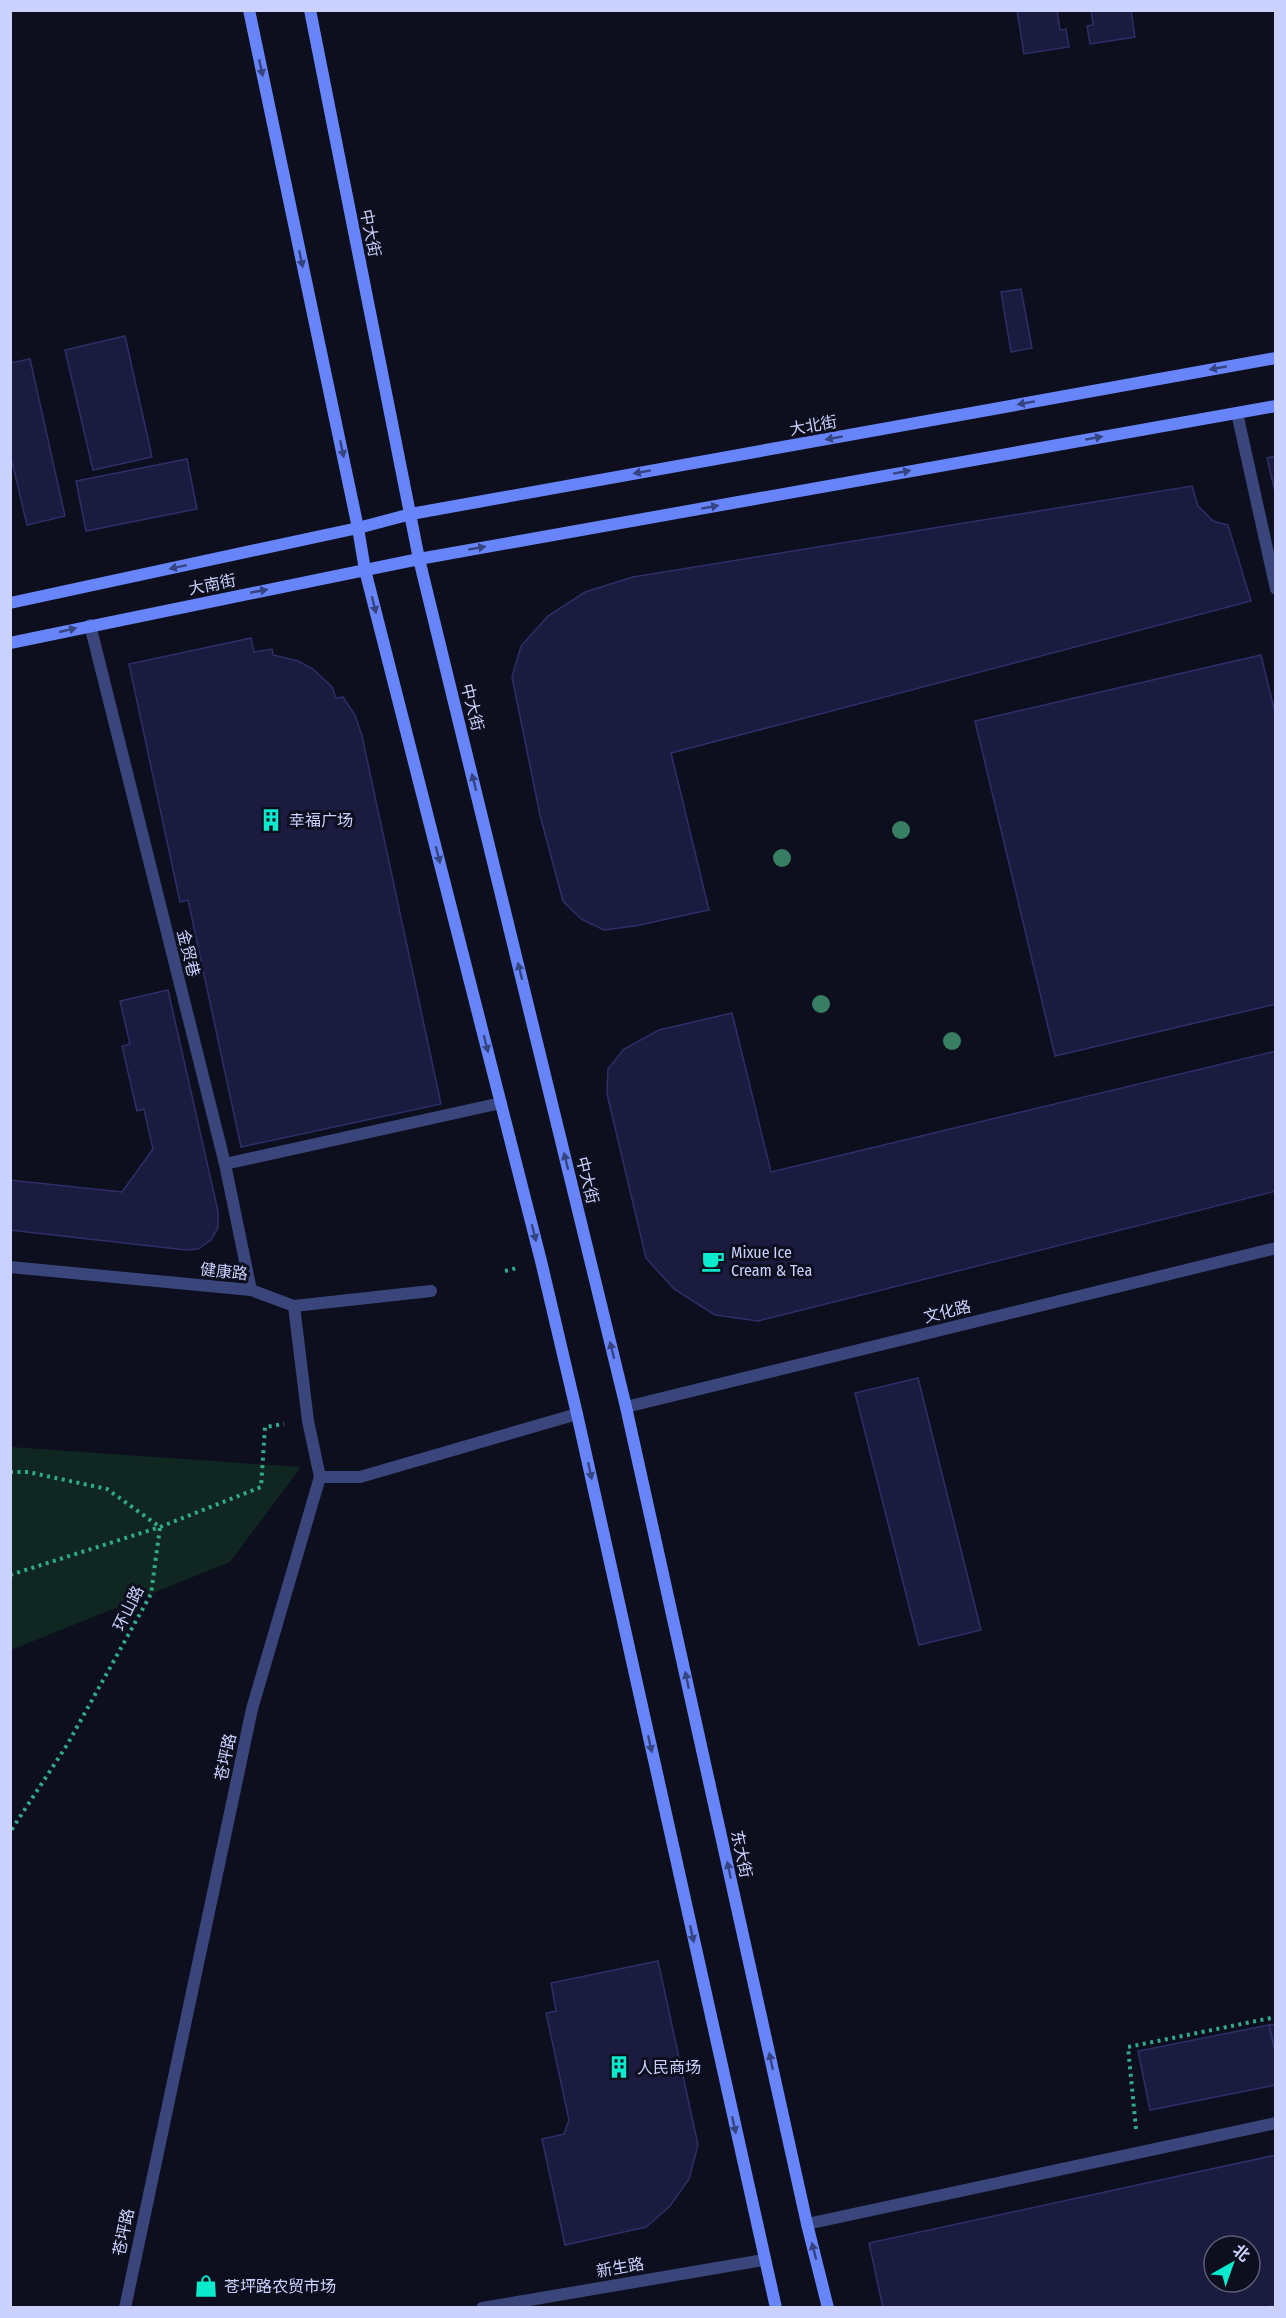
<svg xmlns="http://www.w3.org/2000/svg" width="1286" height="2318" font-family="'Fira Sans Condensed','Noto Sans SC',sans-serif">
	<style>
		.green { fill: #102721 }
		.building { fill: #1a1b3e; stroke: #2d2f69; stroke-width: 1.5; fill-rule: evenodd }
		.lines { fill: none; stroke-linecap: round; stroke-linejoin: round }
		.path { stroke: #32aa87; stroke-width: 4; stroke-dasharray: 3 4.5; stroke-linecap: butt }
		.lane { stroke: #3a467b; stroke-width: 12 }
		.street { stroke: #3a467b; stroke-width: 12 }
		.secondary { stroke: #6785f9; stroke-width: 12 }
		.tree { fill: #387e63 }
		.oneway { fill: #354481 }
		.labels { text-anchor: middle; stroke-width: 6; stroke-linejoin: round; paint-order: stroke }
		.street-label { font-size: 16px; fill: #cbd1fd; stroke: #0d0e1e }
		.poi-label { font-size: 16px; fill: #cbd1fd; stroke: #0d0e1e; text-anchor: start }
	</style>
	<rect width="100%" height="100%" fill="#0d0e1e"/>
	<path class="green" d="M11,1447L301,1467L230,1562L11,1650Z"/>
	<g class="building">
		<path d="M1017,10H1062L1057,11L1060,30L1066,29L1069,47L1024,54Z"/>
		<path d="M1091,10H1131L1135,37L1090,44L1087,26L1093,25Z"/>
		<path d="M1021,289L1032,348L1011,352L1001,292Z"/>
		<path d="M125,336L152,457L93,470L65,350Z"/>
		<path d="M30,359L65,516L27,525L10,453V363Z"/>
		<path d="M1276,456V496L1267,458Z"/>
		<path d="M187,459L197,509L86,531L76,481Z"/>
		<path d="M1192,486L1198,506L1213,521L1228,525L1251,601L671,753L709,910L635,926L604,930L581,919L563,901L540,815L512,677L521,646L548,616L585,592L633,577Z"/>
		<path d="M251,638L254,652L272,649L273,655L298,661L313,669L332,687L336,698L343,697L355,715L362,736L441,1104L241,1147L188,900L180,902L129,664Z"/>
		<path d="M1261,655L1276,717V1004L1055,1056L975,721Z"/>
		<path d="M168,990L218,1211V1228L211,1240L198,1249L186,1250L10,1230V1180L122,1192L153,1149L144,1109L137,1111L122,1046L130,1044L120,1001Z"/>
		<path d="M732,1013L771,1172L1276,1051V1191L758,1321L715,1315L674,1289L646,1258L607,1094L608,1069L624,1049L659,1030Z"/>
		<path d="M918,1378L981,1630L919,1645L855,1393Z"/>
		<path d="M658,1961L698,2145L689,2179L670,2206L646,2227L565,2245L542,2139L564,2134L569,2120L546,2013L556,2011L551,1983Z"/>
		<path d="M1276,2024V2057L1269,2025Z"/>
		<path d="M1269,2025L1276,2057V2085L1150,2110L1138,2051Z"/>
		<path d="M1276,2155V2305L1262,2308H883L869,2243ZM1214,2246H1250V2282H1214Z"/>
	</g>
	<g class="lines">
		<g class="path">
			<path d="M505,1271L517,1268"/>
			<path d="M10,1472H28L107,1489L160,1527L151,1594L67,1745L10,1832"/>
			<path d="M10,1575L160,1527L261,1487L265,1427L284,1424"/>
			<path d="M1136,2129L1128,2047L1276,2017"/>
		</g>
		<g class="lane">
			<path d="M1237,413L1276,589"/>
			<path d="M294,1306L431,1291"/>
		</g>
		<g class="street">
			<path d="M90,625L225,1164L251,1290"/>
			<path d="M225,1164L501,1103"/>
			<path d="M10,1267L251,1290L294,1306L308,1421L320,1477L252,1709L125,2308"/>
			<path d="M626,1407L1276,1248"/>
			<path d="M320,1477H360L577,1414"/>
			<path d="M807,2224L1276,2123"/>
			<path d="M482,2308L764,2260"/>
		</g>
		<g class="secondary">
			<path d="M249,10L358,528L365,570L541,1261L577,1414L776,2308"/>
			<path d="M310,10L419,559L626,1407L807,2224L828,2308"/>
			<path d="M10,603L358,528L411,514L1276,358"/>
			<path d="M10,643L419,559L1276,406"/>
		</g>
	</g>
	<g class="tree">
		<circle cx="901" cy="830" r="9"/>
		<circle cx="782" cy="858" r="9"/>
		<circle cx="821" cy="1004" r="9"/>
		<circle cx="952" cy="1041" r="9"/>
	</g>
	<defs><path id="oneway-solid" d="M-6-.8H1V-3.2L6.5 0L1 3.2V.8H-6Z" transform="scale(1.5)"/></defs>
	<g class="oneway">
		<use href="#oneway-solid" transform="translate(261 68) rotate(78)"/>
		<use href="#oneway-solid" transform="translate(301 259) rotate(78)"/>
		<use href="#oneway-solid" transform="translate(1218 368) rotate(170)"/>
		<use href="#oneway-solid" transform="translate(1026 403) rotate(170)"/>
		<use href="#oneway-solid" transform="translate(834 438) rotate(170)"/>
		<use href="#oneway-solid" transform="translate(1094 438) rotate(-10)"/>
		<use href="#oneway-solid" transform="translate(342 449) rotate(78)"/>
		<use href="#oneway-solid" transform="translate(642 472) rotate(170)"/>
		<use href="#oneway-solid" transform="translate(902 472) rotate(-10)"/>
		<use href="#oneway-solid" transform="translate(710 507) rotate(-10)"/>
		<use href="#oneway-solid" transform="translate(477 548) rotate(-10)"/>
		<use href="#oneway-solid" transform="translate(178 567) rotate(168)"/>
		<use href="#oneway-solid" transform="translate(259 591) rotate(-11)"/>
		<use href="#oneway-solid" transform="translate(374 605) rotate(76)"/>
		<use href="#oneway-solid" transform="translate(68 630) rotate(-13)"/>
		<use href="#oneway-solid" transform="translate(474 782) rotate(-104)"/>
		<use href="#oneway-solid" transform="translate(438 855) rotate(76)"/>
		<use href="#oneway-solid" transform="translate(520 971) rotate(-104)"/>
		<use href="#oneway-solid" transform="translate(486 1044) rotate(76)"/>
		<use href="#oneway-solid" transform="translate(566 1161) rotate(-104)"/>
		<use href="#oneway-solid" transform="translate(534 1233) rotate(76)"/>
		<use href="#oneway-solid" transform="translate(612 1350) rotate(-104)"/>
		<use href="#oneway-solid" transform="translate(590 1471) rotate(78)"/>
		<use href="#oneway-solid" transform="translate(687 1680) rotate(-102)"/>
		<use href="#oneway-solid" transform="translate(650 1744) rotate(78)"/>
		<use href="#oneway-solid" transform="translate(729 1870) rotate(-102)"/>
		<use href="#oneway-solid" transform="translate(692 1934) rotate(78)"/>
		<use href="#oneway-solid" transform="translate(771 2061) rotate(-102)"/>
		<use href="#oneway-solid" transform="translate(734 2125) rotate(78)"/>
		<use href="#oneway-solid" transform="translate(814 2251) rotate(-104)"/>
	</g>
	<defs>
		<g id="building-bare" transform="scale(1.8)"><path d="M-4-6H4V6H1V3H-1V6H-4ZM-2.5-4.3h1.7v1.8h-1.7ZM.8-4.3h1.7v1.8H.8ZM-2.5-1h1.7V.8h-1.7ZM.8-1h1.7V.8H.8Z" fill="#0aeacd" stroke="#0d0e1e" stroke-width="2.5" paint-order="stroke"/></g>
		<g id="cafe-bare" transform="scale(1.8)"><path d="M-5.5-4.5H6V0H3Q3 3.5 0 3.5H-2.5Q-5.5 3.5-5.5 0ZM3-3.2v2h1.7v-2ZM-6 4.5H4V6H-6Z" fill="#0aeacd" stroke="#0d0e1e" stroke-width="2.5" paint-order="stroke"/></g>
		<g id="shop-bare" transform="scale(1.8)"><path d="M-5-2.5h2.3a2.7 3.5 0 0 1 5.4 0H5L5.5 6h-11ZM-1.5-2.5h3a1.5 2.3 0 0 0-3 0Z" fill="#0aeacd" stroke="#0d0e1e" stroke-width="2.5" paint-order="stroke"/></g>
	</defs>
	<g fill-rule="evenodd">
		<use href="#building-bare" x="271" y="820"/>
		<use href="#cafe-bare" x="713" y="1261"/>
		<use href="#building-bare" x="619" y="2067"/>
		<use href="#shop-bare" x="206" y="2286"/>
	</g>
	<g class="labels">
		<g class="street-label">
			<text transform="translate(371 233) rotate(79)" y="6">中大街</text>
			<text transform="translate(813 425) rotate(-10)" y="6">大北街</text>
			<text transform="translate(212 584) rotate(-11)" y="6">大南街</text>
			<text transform="translate(473 707) rotate(76)" y="6">中大街</text>
			<text transform="translate(189 953) rotate(76)" y="6">金贸巷</text>
			<text transform="translate(588 1180) rotate(76)" y="6">中大街</text>
			<text transform="translate(224 1271) rotate(6)" y="6">健康路</text>
			<text transform="translate(947 1311) rotate(-14)" y="6">文化路</text>
			<text transform="translate(128 1608) rotate(-64)" y="6">环山路</text>
			<text transform="translate(225 1757) rotate(-78)" y="6">苍坪路</text>
			<text transform="translate(742 1854) rotate(78)" y="6">东大街</text>
			<text transform="translate(123 2232) rotate(-78)" y="6">苍坪路</text>
			<text transform="translate(620 2267) rotate(-10)" y="6">新生路</text>
		</g>
		<g class="poi-label">
			<text x="289" y="826">幸福广场</text>
			<text x="731" y="1258">Mixue Ice<tspan x="731" dy="18">Cream &amp; Tea</tspan></text>
			<text x="637" y="2073">人民商场</text>
			<text x="224" y="2292">苍坪路农贸市场</text>
		</g>
	</g>
	<rect width="1286" height="2318" fill="none" stroke="#cbd1fd" stroke-width="24"/>
	<g transform="translate(1232 2264) rotate(40)"><circle r="28" fill="#0d0e1e" stroke="#595c77" stroke-width="1.5"/>
	<path d="M0-4.5L10 22L0 15L-10 22Z" fill="#0aeacd"/>
	<text y="-9" font-size="16" font-weight="bold" text-anchor="middle" fill="#cbd1fd">北</text>
	</g>
</svg>
